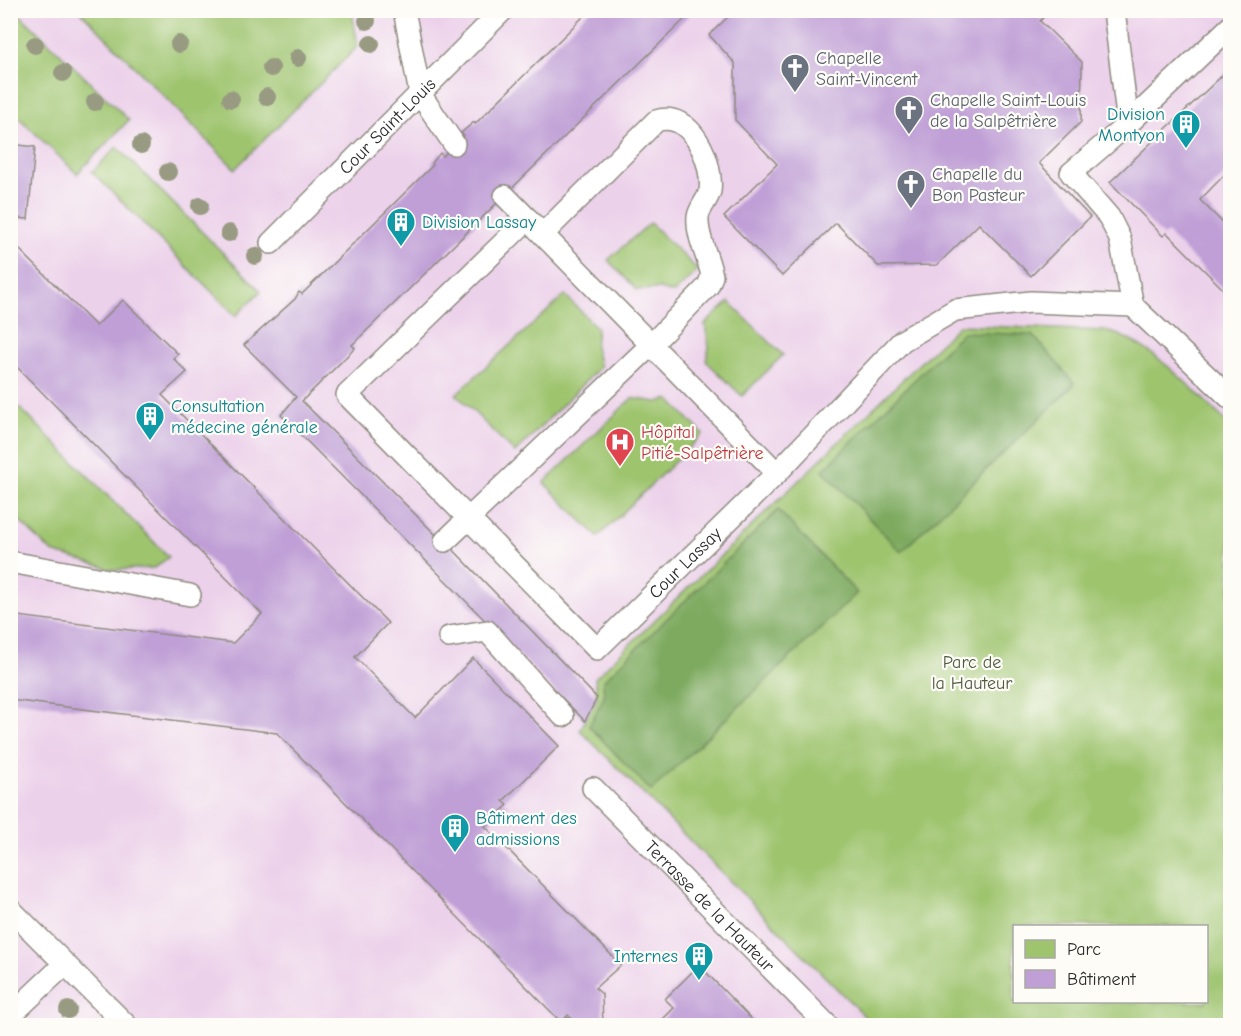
<svg xmlns="http://www.w3.org/2000/svg" width="1241" height="1036" font-family="'Comic Neue',sans-serif">
	<style>
		.built { fill: #ecd1ea; fill-rule: evenodd }
		.green { fill: #9ec46e; stroke: #64784c; stroke-width: 1.5; fill-rule: evenodd }
		.forest { fill: #7eaa61; stroke: #546a46; stroke-width: 1.5 }
		.building { fill: #bf9fd6 }
		.lines { fill: none; stroke-linecap: round; stroke-linejoin: round }
		.lane-casing { stroke: #8f8b80; stroke-width: 24 }
		.lane { stroke: #fff; stroke-width: 21 }
		.tree { fill: #989b82 }
		.labels { text-anchor: middle; stroke-width: 4.5; stroke-linejoin: round; paint-order: stroke }
		.worship-label { font-size: 18px; fill: #5b616d; stroke: #fdfcf7; text-anchor: start }
		.culture-label { font-size: 18px; fill: #0d838f; stroke: #fdfcf7; text-anchor: start }
		.street-label { font-size: 18px; fill: #2b2b2b; stroke: #fdfcf7 }
		.health-label { font-size: 18px; fill: #be3a42; stroke: #fdfcf7; text-anchor: start }
		.park-label { font-size: 18px; fill: #4e593f; stroke: #fdfcf7 }
	</style>
	<rect width="100%" height="100%" fill="#fdfcf7"/>
	<filter id="ink" filterUnits="userSpaceOnUse"><feTurbulence type="fractalNoise" baseFrequency=".0167" numOctaves="2"/><feDisplacementMap in="SourceGraphic" scale="12" xChannelSelector="R" yChannelSelector="G"/><feConvolveMatrix kernelMatrix="1 2 1 2 8 2 1 2 1" color-interpolation-filters="sRGB"/></filter>
	<filter id="wash" filterUnits="userSpaceOnUse"><feTurbulence type="fractalNoise" baseFrequency=".008" numOctaves="4" result="noise"/><feDisplacementMap in="SourceGraphic" scale="24" xChannelSelector="R" yChannelSelector="G"/><feGaussianBlur stdDeviation="1.35" result="paint"/><feColorMatrix in="noise" values="0 0 0 0 0 0 0 0 0 0 0 0 0 0 0 0 0 1.4 0 .05"/><feComposite in="paint" operator="in"/></filter>
	<g filter="url(#wash)">
		<rect width="100%" height="100%" fill="#f3ebd5"/>
		<path class="built" d="M10,11H1230V1025H11ZM1014,926H1206V1002H1014Z"/>
		<g class="green">
			<path d="M10,11H16L129,120L77,174L11,110Z"/>
			<path d="M80,11H352L358,46L235,169Z"/>
			<path d="M117,147L261,291L236,316L92,172Z"/>
			<path d="M650,223L698,270L674,293L659,289L637,290L608,260Z"/>
			<path d="M565,295L597,328L595,347L600,367L515,453L456,394Z"/>
			<path d="M729,302L783,355L742,396L706,361L709,348L705,324Z"/>
			<path d="M959,325L1106,331C1153,342 1196,394 1230,425V1025H873L580,730L597,698L595,678ZM1014,926H1206V1002H1014Z"/>
			<path d="M632,398L657,402L669,399L703,434L598,537L544,483Z"/>
			<path d="M19,407L169,557L154,568L114,570L52,552L13,515L11,418Z"/>
		</g>
		<g class="forest">
			<path d="M963,332L1033,335L1075,384L901,552L823,470Z"/>
			<path d="M778,510L857,593L651,791L589,726L604,697L603,681Z"/>
		</g>
		<g id="blocks">
			<g class="building">
				<path d="M590,10H694L352,345L355,348L302,401L439,538L440,536L597,698L585,721L281,415L296,397L244,345L295,299L299,292L302,294L433,165L432,163L440,153L443,156L464,136L461,133L474,122L475,124Z"/>
				<path d="M731,10H1050L1040,21L1082,62L1081,122L1039,163L1090,217L1031,276L979,224L937,265L878,266L836,223L782,276L724,217L777,164L735,120V63L709,35L732,13Z"/>
				<path d="M1230,68V169L1200,200L1230,230V296L1167,233L1163,236L1110,182Z"/>
				<path d="M10,144L35,147L28,219L15,218L10,222Z"/>
				<path d="M10,240L96,326L123,300L178,354L173,358L187,372L162,395L388,623L355,657L415,718L473,658L559,746L503,801L508,805L485,826L621,965L595,988L602,994L603,1026H579L568,1015L561,1022L277,733L10,700V615L233,643L262,614L10,360Z"/>
				<path d="M699,965L758,1026H656L674,1008L665,999Z"/>
			</g>
		</g>
	</g>
	<g filter="url(#ink)">
		<use href="#blocks" fill-opacity="0" stroke="#8f8b80" stroke-width="1.5"/>
		<g class="lines">
			<g class="lane-casing">
				<g id="lane">
					<path d="M404,10L420,94L454,144"/>
					<path d="M1114,10L1128,124L1230,27"/>
					<path d="M1128,124L1071,173L1109,217L1120,239L1133,306"/>
					<path d="M505,196L777,473"/>
					<path id="s1" d="M528,219L347,395L597,649L777,473L902,341L955,310L1031,302L1133,306"/>
					<path id="s2" d="M271,243L503,10"/>
					<path d="M1133,306L1230,398"/>
					<path d="M445,541L651,345L708,286L712,276C709,258 696,236 698,217C699,208 708,200 710,191C714,163 691,109 656,121L543,234"/>
					<path d="M10,562L190,595"/>
					<path d="M449,637L487,631L563,716"/>
					<path id="s3" d="M593,788L828,1026"/>
					<path d="M10,909L127,1026"/>
					<path d="M10,1016L65,964"/>
				</g>
			</g>
			<use href="#lane" class="lane"/>
		</g>
		<g class="tree">
			<circle cx="367" cy="21" r="9"/>
			<circle cx="179" cy="44" r="9"/>
			<circle cx="371" cy="44" r="9"/>
			<circle cx="35" cy="45" r="9"/>
			<circle cx="298" cy="58" r="9"/>
			<circle cx="271" cy="68" r="9"/>
			<circle cx="63" cy="73" r="9"/>
			<circle cx="267" cy="97" r="9"/>
			<circle cx="231" cy="99" r="9"/>
			<circle cx="95" cy="102" r="9"/>
			<circle cx="141" cy="145" r="9"/>
			<circle cx="168" cy="172" r="9"/>
			<circle cx="200" cy="206" r="9"/>
			<circle cx="229" cy="233" r="9"/>
			<circle cx="255" cy="256" r="9"/>
			<circle cx="68" cy="1010" r="9"/>
		</g>
	</g>
	<defs>
		<g id="church-pin" transform="scale(1.5)"><path d="M0 17L-7.5 6A9.5 9.5 0 1 1 7.5 6Z" fill="#6b7280" stroke="#fdfcf7"/><path d="M-1.2-6h2.4v3.5h3.3v2.4h-3.3V6h-2.4V-.1h-3.3v-2.4h3.3Z" fill="#fff"/></g>
		<g id="building-pin" transform="scale(1.5)"><path d="M0 17L-7.5 6A9.5 9.5 0 1 1 7.5 6Z" fill="#0f9aa8" stroke="#fdfcf7"/><path d="M-4-6H4V6H1V3H-1V6H-4ZM-2.5-4.3h1.7v1.8h-1.7ZM.8-4.3h1.7v1.8H.8ZM-2.5-1h1.7V.8h-1.7ZM.8-1h1.7V.8H.8Z" fill="#fff"/></g>
		<g id="hospital-pin" transform="scale(1.5)"><path d="M0 17L-7.5 6A9.5 9.5 0 1 1 7.5 6Z" fill="#e0444e" stroke="#fdfcf7"/><path d="M-5-5h3v3.5h4V-5h3V5h-3V1.5h-4V5h-3Z" fill="#fff"/></g>
	</defs>
	<g fill-rule="evenodd">
		<use href="#church-pin" x="795" y="68"/>
		<use href="#church-pin" x="909" y="110"/>
		<use href="#building-pin" x="1186" y="124"/>
		<use href="#church-pin" x="911" y="184"/>
		<use href="#building-pin" x="401" y="222"/>
		<use href="#building-pin" x="150" y="416"/>
		<use href="#hospital-pin" x="620" y="442"/>
		<use href="#building-pin" x="455" y="828"/>
		<use href="#building-pin" x="699" y="956"/>
	</g>
	<g class="labels">
		<g class="worship-label">
			<text x="816" y="64">Chapelle<tspan x="816" dy="21">Saint-Vincent</tspan></text>
			<text x="930" y="106">Chapelle Saint-Louis<tspan x="930" dy="21">de la Salpêtrière</tspan></text>
			<text x="932" y="180">Chapelle du<tspan x="932" dy="21">Bon Pasteur</tspan></text>
		</g>
		<g class="culture-label">
			<text x="1165" y="120" text-anchor="end">Division<tspan x="1165" dy="21">Montyon</tspan></text>
			<text x="422" y="228">Division Lassay</text>
			<text x="171" y="412">Consultation<tspan x="171" dy="21">médecine générale</tspan></text>
			<text x="476" y="824">Bâtiment des<tspan x="476" dy="21">admissions</tspan></text>
			<text x="678" y="962" text-anchor="end">Internes</text>
		</g>
		<g class="street-label">
			<text dy="6" stroke="none"><textPath href="#s2" startOffset="165">Cour Saint-Louis</textPath></text>
			<text dy="6" stroke="none"><textPath href="#s1" startOffset="732">Cour Lassay</textPath></text>
			<text dy="6" stroke="none"><textPath href="#s3" startOffset="166">Terrasse de la Hauteur</textPath></text>
		</g>
		<g class="health-label">
			<text x="641" y="438">Hôpital<tspan x="641" dy="21">Pitié-Salpêtrière</tspan></text>
		</g>
		<g class="park-label">
			<text x="972" y="668">Parc de<tspan x="972" dy="21">la Hauteur</tspan></text>
		</g>
	</g>
	<rect width="1241" height="1036" fill="none" stroke="#fdfcf7" stroke-width="36"/>
	<rect x="1013" y="925" width="195" height="78" fill="#fdfcf7" stroke="#a9a8a5" stroke-width="1.5"/>
	<rect x="1025" y="940" width="30" height="18" fill="#9ec46e" stroke="#a9a8a5" stroke-width="1.5"/>
	<text x="1067" y="955" font-size="18" fill="#2b2b2b">Parc</text>
	<rect x="1025" y="970" width="30" height="18" fill="#bf9fd6" stroke="#a9a8a5" stroke-width="1.5"/>
	<text x="1067" y="985" font-size="18" fill="#2b2b2b">Bâtiment</text>
</svg>
